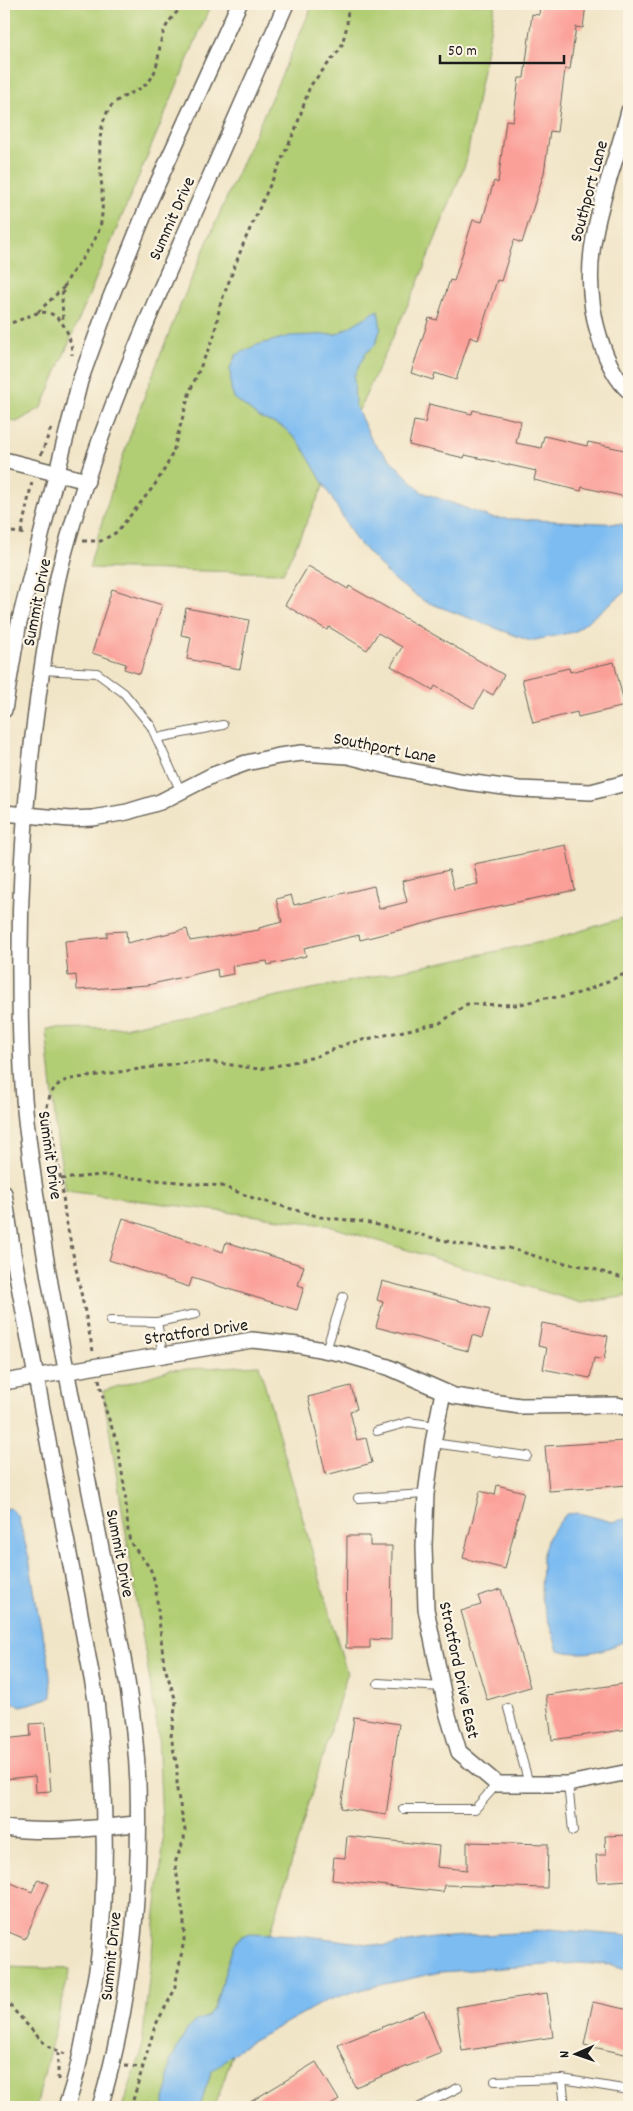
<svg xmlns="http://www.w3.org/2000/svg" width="633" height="2111" font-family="Dekko,sans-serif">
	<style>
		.green { fill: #b2ce74; stroke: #677548 }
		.water { fill: #7dbcf1; stroke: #4c6c86 }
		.building { fill: #fba099 }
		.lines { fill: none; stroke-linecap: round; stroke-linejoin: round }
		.lane-casing { stroke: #676258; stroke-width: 10 }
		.street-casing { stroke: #676258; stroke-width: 18 }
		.path { stroke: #676258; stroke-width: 3; stroke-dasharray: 4 4; stroke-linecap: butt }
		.lane { stroke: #fff; stroke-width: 8 }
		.street { stroke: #fff; stroke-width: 15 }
		.labels { text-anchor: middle; stroke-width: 4.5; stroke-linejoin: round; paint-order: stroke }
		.street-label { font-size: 18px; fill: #1c1c1c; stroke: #fcf5e5 }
	</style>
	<rect width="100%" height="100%" fill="#fcf5e5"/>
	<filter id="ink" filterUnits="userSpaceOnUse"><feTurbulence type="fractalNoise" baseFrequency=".02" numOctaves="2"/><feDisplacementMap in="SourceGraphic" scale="10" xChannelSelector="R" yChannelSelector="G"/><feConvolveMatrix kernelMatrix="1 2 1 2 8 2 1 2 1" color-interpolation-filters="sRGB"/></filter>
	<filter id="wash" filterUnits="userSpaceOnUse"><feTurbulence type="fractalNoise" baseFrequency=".0096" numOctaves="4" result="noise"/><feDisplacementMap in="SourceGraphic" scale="20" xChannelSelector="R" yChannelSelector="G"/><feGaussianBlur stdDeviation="1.12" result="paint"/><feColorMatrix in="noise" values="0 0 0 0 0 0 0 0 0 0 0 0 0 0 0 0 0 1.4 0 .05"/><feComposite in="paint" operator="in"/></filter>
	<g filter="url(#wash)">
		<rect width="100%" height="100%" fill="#f1e5c7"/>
		<g class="green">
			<path d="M4,4H211L42,407L17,422L4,419Z"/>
			<path d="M313,4H495L466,162L417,285L283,573L89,568C141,372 232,189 313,4Z"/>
			<path d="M629,916V1296L581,1303L326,1225L66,1191L57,1139L46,1029L127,1027L551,940Z"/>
			<path d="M259,1365L347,1674L260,1969L215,2107H122L141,2054L163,1848L158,1732L103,1391L170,1370Z"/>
			<path d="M4,1967L70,1969L36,2107H4Z"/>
		</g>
		<g class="water">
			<path d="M378,310L381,328L375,345L366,353L354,376L355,405L372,441L422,492L492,518L622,524L629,532V584L626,591L574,632L530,641L424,601L394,580L356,540L300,443L283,427L260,418L234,398L231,389L230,368L236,355L257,345L290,336L337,334Z"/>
			<path d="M10,1508L18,1516L29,1558L38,1614L48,1656L52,1697L22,1706L4,1701V1509Z"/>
			<path d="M579,1513L612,1522L629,1518V1639C604,1651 585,1657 558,1650L541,1598L542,1557L548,1537L566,1514Z"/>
			<path d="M550,1929L629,1936V1970L613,1965L578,1963L440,1972L363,1989L325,2001L239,2049L211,2072L200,2107H164V2099L168,2087L170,2062L187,2030L194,2022L206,2017L214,2008L233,1946L240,1937L249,1933L300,1935L384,1946L433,1938L531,1932Z"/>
		</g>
		<g id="blocks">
			<g class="building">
				<path d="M540,4H586L583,28L576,27L570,69H565L557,132L550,131L544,173L522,243L514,240L501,281L497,280L478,340L470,337L456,380L435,373L433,380L411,373L429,318L437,320L450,280L454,281L473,220L482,222L494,181L498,183L506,120L513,121L519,78H524L532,14L539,15Z"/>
				<path d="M429,404L472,414L473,410L521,421L516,443L541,448L544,436L587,446L588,442L629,451V480L626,497L582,487L581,491L534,480L536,471L465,455L464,458L409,445L414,421L425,423Z"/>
				<path d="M308,566L348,589L349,586L504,675L493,695L484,690L474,708L435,686L433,690L391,666L402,647L378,633L367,650L329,627L327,630L285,605Z"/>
				<path d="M112,589L162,605L140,674L124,669L126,664L92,653Z"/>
				<path d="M186,608L249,620L240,669L187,659L191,637L181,635Z"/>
				<path d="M614,662L625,706L578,717L577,712L533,723L522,679L569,668L570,672Z"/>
				<path d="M566,845L575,890L470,912L360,940L359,935L304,948L306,956L268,965L267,961L232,966L233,974L218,977L217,969L148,985L77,990L76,975L68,976L65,941L107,937V932L126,931L127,943L187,929L190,941L259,930V928L282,922L276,899L291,895L294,905L374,886L379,909L407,902L402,881L449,870L454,889L478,884L474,864Z"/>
				<path d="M123,1218L223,1252L226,1242L304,1266L298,1285L304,1287L297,1310L192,1278L189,1287L109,1260Z"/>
				<path d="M382,1281L490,1309L482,1338L472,1335L468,1351L376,1327L383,1302L377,1300Z"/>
				<path d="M542,1323L608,1336L604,1360L594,1358L590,1378L543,1369L547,1348L538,1346Z"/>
				<path d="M351,1386L357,1409L350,1411L357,1440L366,1438L372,1463L326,1475L308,1397Z"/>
				<path d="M625,1441L628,1485L549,1491L545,1446Z"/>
				<path d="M497,1485L524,1492L505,1569L463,1558L480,1491L495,1495Z"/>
				<path d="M347,1536H370V1546H392L391,1640L370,1639V1648H346Z"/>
				<path d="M501,1589L530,1687L487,1700L461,1611L481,1605L478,1596Z"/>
				<path d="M629,1683V1729L552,1740L546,1695Z"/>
				<path d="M354,1717L399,1724L386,1815L341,1808Z"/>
				<path d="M45,1723L51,1791L36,1792L35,1776L4,1779V1739L31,1736L30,1724Z"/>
				<path d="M629,1835V1880L598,1882L596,1855H606L605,1836Z"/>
				<path d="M347,1836L439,1846L437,1867L467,1870V1842L548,1844L547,1888L444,1885L443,1892L332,1880L334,1857L345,1858Z"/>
				<path d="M38,1879L49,1884L25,1939L4,1930V1880L32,1892Z"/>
				<path d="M547,1993L553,2037L462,2051L456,2007Z"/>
				<path d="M593,2002L629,2010V2055L584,2045Z"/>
				<path d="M424,2010L441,2053L355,2087L338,2045Z"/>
				<path d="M316,2062L339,2100L327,2107H242Z"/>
			</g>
		</g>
	</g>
	<g filter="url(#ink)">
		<use href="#blocks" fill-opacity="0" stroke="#676258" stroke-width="1"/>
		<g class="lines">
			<g class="lane-casing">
				<g id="lane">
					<path d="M42,670L97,673L124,693L151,726L181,792"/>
					<path d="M157,738L223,725"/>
					<path d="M110,1321L157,1322L163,1355"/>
					<path d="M157,1322L196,1314"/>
					<path d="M326,1350L343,1297"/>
					<path d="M377,1431L409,1422L436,1426"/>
					<path d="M433,1443L527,1456"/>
					<path d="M358,1498L426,1494"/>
					<path d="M378,1683L442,1687"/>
					<path d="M508,1708L529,1784"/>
					<path d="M568,1784L573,1831"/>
					<path d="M403,1809H475L497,1784"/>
					<path d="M562,2079L629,2090"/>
					<path d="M495,2081L562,2079L565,2107"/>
					<path d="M420,2107L458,2088"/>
				</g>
			</g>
			<g class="street-casing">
				<g id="street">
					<path d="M629,111C609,190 573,255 600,339C606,358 614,378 629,391"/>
					<path d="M4,460L87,481"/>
					<path d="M4,710L18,627L80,381L108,304L150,200L239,4"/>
					<path d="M4,813L70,819L93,818L127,812L160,802L213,775L246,763L279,756L302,753L348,756L392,767L459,781L519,789L591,792L629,782"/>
					<path d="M4,1193L13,1253L96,1700C105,1785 108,1870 99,1955C97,1975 92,1995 88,2015C83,2046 77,2078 66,2107"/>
					<path d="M4,1382L252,1340L298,1345L344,1354L388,1367L454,1396L520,1406L617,1405L629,1408"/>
					<path d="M443,1392L433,1443L426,1494L424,1546L426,1609L447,1712L459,1752L497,1784H568L629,1772"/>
					<path d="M4,1828C49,1834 92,1828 137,1824"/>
					<path d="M100,2107C131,2004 141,1892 138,1784C135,1705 117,1626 101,1548C74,1406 42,1264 26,1120C21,1073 20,1026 20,979C19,884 25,791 38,697C44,654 50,610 60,569C89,456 134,349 181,243C216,163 251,83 286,4"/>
				</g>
			</g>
			<g class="path">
				<path d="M64,287C74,265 98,244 101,222C107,187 90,140 109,109C119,93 145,93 153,75C160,62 158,45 164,31C168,21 177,12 184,4"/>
				<path d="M38,312L64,287L62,297L63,322"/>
				<path d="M4,324C16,323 25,317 37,313C60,307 72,336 72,355"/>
				<path d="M41,455L51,428"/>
				<path d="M4,531L27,534"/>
				<path d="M21,533L32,482"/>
				<path d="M83,541H101L117,532L154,486L166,467L173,452L190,391L214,336L220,305L244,242L296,128L310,86L341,48L347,26L348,4"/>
				<path d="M61,1179L101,1175L222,1186L253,1198L320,1217L365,1222L473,1247L509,1248L548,1260L587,1267L629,1280"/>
				<path d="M93,1351L65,1215L62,1186L47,1106C50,1092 56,1082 71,1079L187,1062H211L259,1069L271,1067L315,1057L349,1043L440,1023L467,1004L517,1005L545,998L563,997L583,992L629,972"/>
				<path d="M99,1379L106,1411L117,1442L125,1491L128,1531L130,1542L150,1568L155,1582L164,1665L176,1701L171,1737L177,1767V1790L185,1830L184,1839L175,1863L184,1920V1940L181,1956L174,1991L155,2026L131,2107"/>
				<path d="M4,1999L39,2038L47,2046L65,2054"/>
				<path d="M125,2066L142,2067"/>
				<path d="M58,2080V2051"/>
			</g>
			<use href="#lane" class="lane"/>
			<use href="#street" class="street"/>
		</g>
	</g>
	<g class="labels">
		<g class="street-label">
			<text transform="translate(588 191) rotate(-75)" y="6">Southport Lane</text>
			<text transform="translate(171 218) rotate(-66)" y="6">Summit Drive</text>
			<text transform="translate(36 602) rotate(-79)" y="6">Summit Drive</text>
			<text transform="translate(385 747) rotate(11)" y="6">Southport Lane</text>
			<text transform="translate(51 1155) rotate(82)" y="6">Summit Drive</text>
			<text transform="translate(196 1331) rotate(-8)" y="6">Stratford Drive</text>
			<text transform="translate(121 1553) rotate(79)" y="6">Summit Drive</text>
			<text transform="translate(460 1670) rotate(78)" y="6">Stratford Drive East</text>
			<text transform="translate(110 1956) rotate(-84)" y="6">Summit Drive</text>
		</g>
	</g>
	<rect width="633" height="2111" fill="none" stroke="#fcf5e5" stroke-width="20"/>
	<g transform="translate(576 2054) rotate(268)" stroke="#fcf5e5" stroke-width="4" paint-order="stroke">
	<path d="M0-4L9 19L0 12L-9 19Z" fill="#1c1c1c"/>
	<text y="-8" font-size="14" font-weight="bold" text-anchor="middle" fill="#1c1c1c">N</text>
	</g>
	<path d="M440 55v8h124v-8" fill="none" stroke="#1c1c1c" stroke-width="2.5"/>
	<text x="448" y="55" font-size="15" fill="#1c1c1c" stroke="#fcf5e5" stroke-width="4" paint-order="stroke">50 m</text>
</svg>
